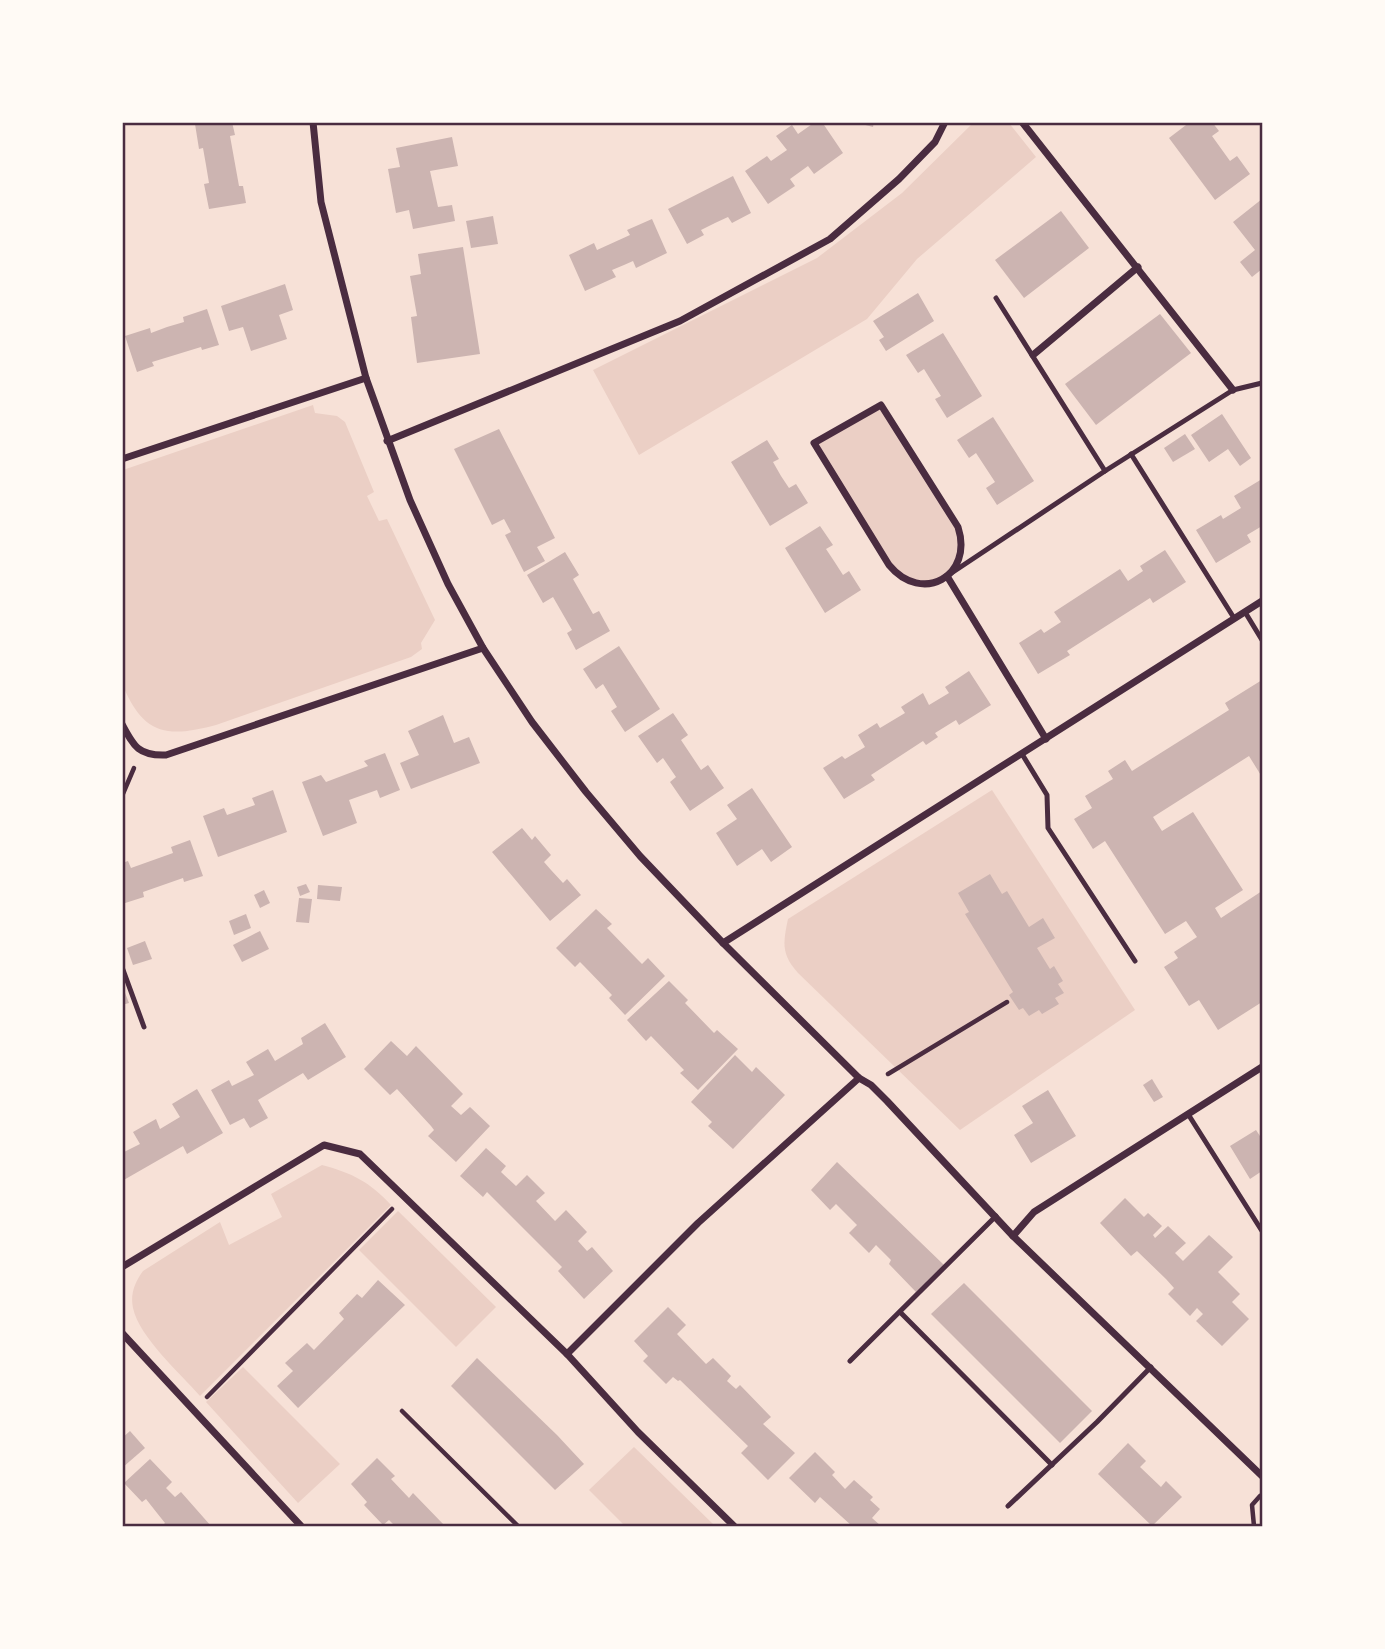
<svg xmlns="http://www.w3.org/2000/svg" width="1385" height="1649" font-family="Arial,sans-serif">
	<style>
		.green { fill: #ebcfc5 }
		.building { fill: #ccb4b1 }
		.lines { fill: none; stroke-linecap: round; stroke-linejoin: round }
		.path { stroke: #4a2c40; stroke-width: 4.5 }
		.service { stroke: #4a2c40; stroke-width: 5 }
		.minor { stroke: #4a2c40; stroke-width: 7 }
		.neatline { fill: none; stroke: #4a2c40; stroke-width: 2.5 }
	</style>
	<rect width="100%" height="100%" fill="#f7e1d7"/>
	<g class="green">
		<path d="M974,122L1009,123L1036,157L917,259L867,319L639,455L593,370L817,258L902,193Z"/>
		<path d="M313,405L315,413L337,416L345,422L374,492L367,496L379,521L387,519L435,620L421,643L422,649L411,657L216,725C167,738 144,735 123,686V470Z"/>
		<path d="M881,405L958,527L962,554L947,576L924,585L898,576L814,443Z"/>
		<path d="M992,790L1135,1010L960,1130L798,973C781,954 783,943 788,919Z"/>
		<path d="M322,1165C352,1173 370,1182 391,1205L200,1396C181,1374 139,1337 133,1308C130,1294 135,1282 143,1271L220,1222L229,1245L282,1217L271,1194Z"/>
		<path d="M398,1211L496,1307L456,1347L359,1250Z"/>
		<path d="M243,1367L340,1464L298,1503L206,1402Z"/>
		<path d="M634,1447L715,1526H625L589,1490Z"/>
	</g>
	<g class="building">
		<path d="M202,122H232L235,135L230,136L239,186H243L246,203L209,209L204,184L209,183L206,165L203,148L199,149L195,124Z"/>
		<path d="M815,122H822L843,153L814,174L808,166L790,179L795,186L768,204L745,171L767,156L771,161L787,150L776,136L792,125L798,134Z"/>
		<path d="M854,122H874L873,127Z"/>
		<path d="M1190,122H1212L1219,131L1212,136L1230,161L1237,156L1250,174L1215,200L1169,138Z"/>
		<path d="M452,137L458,166L430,171L438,207L452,205L455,221L413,229L409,210L396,213L388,169L400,167L396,148Z"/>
		<path d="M733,176L751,213L732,223L728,217L715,223L701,230L704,235L687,244L668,209Z"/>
		<path d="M1262,199V269L1252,277L1240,262L1255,250L1233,222Z"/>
		<path d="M1061,211L1089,248L1024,298L995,260Z"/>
		<path d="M493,216L498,244L471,248L466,221Z"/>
		<path d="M652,219L667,253L636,268L633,261L624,265L612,270L616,277L585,291L569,255L594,243L597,250L630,235L627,230Z"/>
		<path d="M463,247L480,354L417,363L411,317L417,316L410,276L421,274L418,254Z"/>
		<path d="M285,284L293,310L279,315L287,339L251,351L243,327L229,331L221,306Z"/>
		<path d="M918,293L934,321L886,351L879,340L884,337L873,321Z"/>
		<path d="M207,309L219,345L202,350L201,347L152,362L154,366L137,372L125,336L150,328L151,333L167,327L184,322L183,317Z"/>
		<path d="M1160,314L1191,353L1096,425L1065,384Z"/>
		<path d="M943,333L982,396L947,418L935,399L941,396L932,382L924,369L918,373L906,355Z"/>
		<path d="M1222,414L1251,458L1240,466L1228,449L1209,462L1191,435Z"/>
		<path d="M993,417L1034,481L997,505L986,488L995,482L976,453L969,458L957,440Z"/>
		<path d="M499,429L555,538L537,547L545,561L524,572L505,535L511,532L504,519L492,525L454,449Z"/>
		<path d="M1185,434L1195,449L1173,462L1164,448Z"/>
		<path d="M767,440L779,459L773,462L781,476L789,488L796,484L808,503L770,526L731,462Z"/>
		<path d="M1262,479V526L1247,535L1251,542L1216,563L1196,530L1221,515L1223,519L1241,508L1234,496Z"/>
		<path d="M820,526L833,545L826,549L834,561L843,575L849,571L861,590L825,613L785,548Z"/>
		<path d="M1165,550L1186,582L1153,603L1150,598L1067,651L1070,655L1038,674L1019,643L1041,629L1044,633L1061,622L1054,612L1120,569L1128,581L1143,571L1140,566Z"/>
		<path d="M565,552L579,575L573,579L593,614L599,611L610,631L576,650L567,633L572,630L553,597L543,603L527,575Z"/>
		<path d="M619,646L660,709L625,732L611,711L617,707L603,684L596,689L583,669Z"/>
		<path d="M969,671L991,705L959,725L956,720L935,733L938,737L926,745L923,741L871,775L875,780L844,799L823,768L842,756L845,759L865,747L858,735L877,723L880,728L905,713L901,707L923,693L929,705L949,693L945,687Z"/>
		<path d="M1262,680V777L1249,756L1153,817L1162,831L1193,812L1243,890L1215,908L1221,918L1262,891V1002L1218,1030L1199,1000L1189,1006L1164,967L1178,958L1174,952L1197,937L1186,921L1165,934L1105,841L1093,849L1074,819L1092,808L1085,796L1113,779L1108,771L1125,760L1132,771L1229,710L1225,703Z"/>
		<path d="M673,713L688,735L681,740L701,770L708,765L724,788L690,811L670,782L676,777L663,758L657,763L638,736Z"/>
		<path d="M443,715L454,743L469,737L480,763L411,789L400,763L419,755L408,731Z"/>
		<path d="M385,753L400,790L380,798L377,790L349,800L357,823L323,836L302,782L321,775L326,782L368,766L364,761Z"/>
		<path d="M752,788L792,847L771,862L762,849L737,866L716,833L737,819L727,805Z"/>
		<path d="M273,790L287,832L218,857L203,816L224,808L227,815L255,805L252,798Z"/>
		<path d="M522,828L532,840L535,836L551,855L544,862L551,870L563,883L567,879L581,895L550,921L492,852Z"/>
		<path d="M190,840L203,876L184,882L183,878L143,892L144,897L122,904V863L128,861L131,868L173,853L171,847Z"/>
		<path d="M990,874L1002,894L1007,891L1029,927L1043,918L1055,938L1037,948L1050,969L1054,966L1063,981L1058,984L1064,993L1055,998L1059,1004L1042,1014L1039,1010L1029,1016L1023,1008L1019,1010L1009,995L1013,992L965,914L969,912L958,893Z"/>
		<path d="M306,884L310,892L300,896L297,887Z"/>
		<path d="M318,885L342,887L340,901L317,899Z"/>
		<path d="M264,890L270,903L260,908L254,895Z"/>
		<path d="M299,898L312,899L309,923L296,922Z"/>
		<path d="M596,909L612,924L607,928L638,960L642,964L648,958L665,976L625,1015L609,998L612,995L584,966L580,962L575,967L556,948Z"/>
		<path d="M246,914L251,928L234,935L229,921Z"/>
		<path d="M260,931L269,949L242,962L233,945Z"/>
		<path d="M145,941L152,959L133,965L127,948Z"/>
		<path d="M669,981L688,1000L685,1003L714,1033L717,1030L738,1049L698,1090L680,1073L684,1070L651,1036L646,1041L627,1020Z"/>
		<path d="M122,985L129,1003L122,1005Z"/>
		<path d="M325,1023L346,1057L308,1080L303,1073L258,1100L268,1118L250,1128L244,1118L230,1125L211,1090L229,1080L232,1086L254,1075L246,1062L268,1049L275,1061L303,1044L301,1038Z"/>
		<path d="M391,1041L407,1056L416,1046L463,1094L451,1106L461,1115L470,1107L490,1126L456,1162L428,1136L434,1130L431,1126L397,1089L390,1095L364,1069Z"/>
		<path d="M735,1055L752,1072L756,1067L785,1095L733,1149L708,1126L712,1122L691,1102Z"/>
		<path d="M1152,1079L1163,1097L1154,1102L1143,1085Z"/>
		<path d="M197,1089L223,1133L187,1154L183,1146L122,1181V1153L140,1144L133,1132L156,1119L160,1129L180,1117L172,1104Z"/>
		<path d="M1048,1090L1076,1136L1031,1163L1014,1135L1033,1123L1022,1106Z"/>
		<path d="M1256,1130L1260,1136L1262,1134V1171L1250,1179L1230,1146Z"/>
		<path d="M486,1148L506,1166L501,1172L516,1186L527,1175L545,1193L536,1201L555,1221L566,1210L587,1232L578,1241L587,1251L592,1247L613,1271L584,1299L558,1271L562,1267L487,1192L483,1197L460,1176Z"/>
		<path d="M837,1162L944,1265L916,1292L889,1264L891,1260L876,1245L869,1253L849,1233L857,1225L836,1204L830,1210L811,1190Z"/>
		<path d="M1125,1198L1144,1217L1148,1213L1162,1226L1153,1235L1155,1238L1168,1226L1186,1243L1175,1253L1183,1261L1209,1235L1233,1257L1218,1272L1240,1294L1232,1302L1249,1319L1222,1346L1196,1321L1203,1314L1197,1308L1190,1316L1168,1294L1174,1288L1166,1279L1137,1251L1131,1256L1100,1223Z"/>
		<path d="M378,1280L405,1305L298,1408L277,1386L293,1371L285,1363L307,1343L314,1350L344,1319L339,1313L357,1294L362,1298Z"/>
		<path d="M964,1283L1092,1411L1060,1443L931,1314Z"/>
		<path d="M668,1307L686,1325L677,1334L706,1364L713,1358L731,1376L727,1381L736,1389L740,1385L771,1417L763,1424L795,1453L768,1480L741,1453L748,1446L680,1380L678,1381L673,1377L666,1384L643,1361L648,1356L634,1341Z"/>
		<path d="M477,1358L557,1435L584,1464L555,1490L451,1386Z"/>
		<path d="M130,1431L145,1448L122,1468V1438Z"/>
		<path d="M1128,1443L1146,1461L1140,1467L1161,1487L1166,1481L1182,1497L1152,1526L1098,1474Z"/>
		<path d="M815,1452L835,1472L832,1475L845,1489L854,1480L873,1497L870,1500L880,1509L872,1518L881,1526H852L820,1497L815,1503L789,1478Z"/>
		<path d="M377,1458L395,1476L391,1479L409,1498L413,1493L445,1526H395L389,1520L383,1525L364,1505L367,1502L351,1484Z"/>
		<path d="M150,1459L172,1482L166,1488L175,1497L181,1492L211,1526H162L165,1523L157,1513L146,1499L142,1502L124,1483Z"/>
	</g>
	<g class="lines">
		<g class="path">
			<path d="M122,796L134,768"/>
			<path d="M888,1074L1007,1002"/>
			<path d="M207,1397L392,1209"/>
			<path d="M402,1411L518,1526"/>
			<path d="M1254,1526L1252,1505L1260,1496"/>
		</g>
		<g class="service">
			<path d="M996,298L1105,471"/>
			<path d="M1131,454L1234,618"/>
			<path d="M950,574L1105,471L1233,390L1262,383"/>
			<path d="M1245,612L1262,640"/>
			<path d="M1022,754L1047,795L1048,828L1135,961"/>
			<path d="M122,967L144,1027"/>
			<path d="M1188,1114L1262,1231"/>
			<path d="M900,1312L1052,1465"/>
			<path d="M850,1361L996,1216"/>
			<path d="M1008,1506L1097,1422L1151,1367"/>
		</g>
		<g class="minor">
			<path d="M313,122L321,202L366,378L410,500L448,584L483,648L532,722L586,792L640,856L723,943L859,1078L871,1085L887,1101L1013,1236L1262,1476"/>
			<path d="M1022,122L1233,390"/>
			<path d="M1033,355L1138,267"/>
			<path d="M881,405L958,527C974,576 922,605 889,565L814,443Z"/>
			<path d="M387,441L680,321L830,239L899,179L935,142L945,122"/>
			<path d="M122,459L366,378"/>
			<path d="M947,576L1046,739"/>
			<path d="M122,724C134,747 139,756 166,755L483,648"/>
			<path d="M723,943L1262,601"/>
			<path d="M1013,1236L1034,1212L1262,1067"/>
			<path d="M122,1267L324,1145L360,1154L567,1354L638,1432L734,1526"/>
			<path d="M122,1333L301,1526"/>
			<path d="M567,1354L698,1223L859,1078"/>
		</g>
	</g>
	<rect width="1385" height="1649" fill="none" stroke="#fffaf5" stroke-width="248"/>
	<rect x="124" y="124" width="1137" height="1401" class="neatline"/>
</svg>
